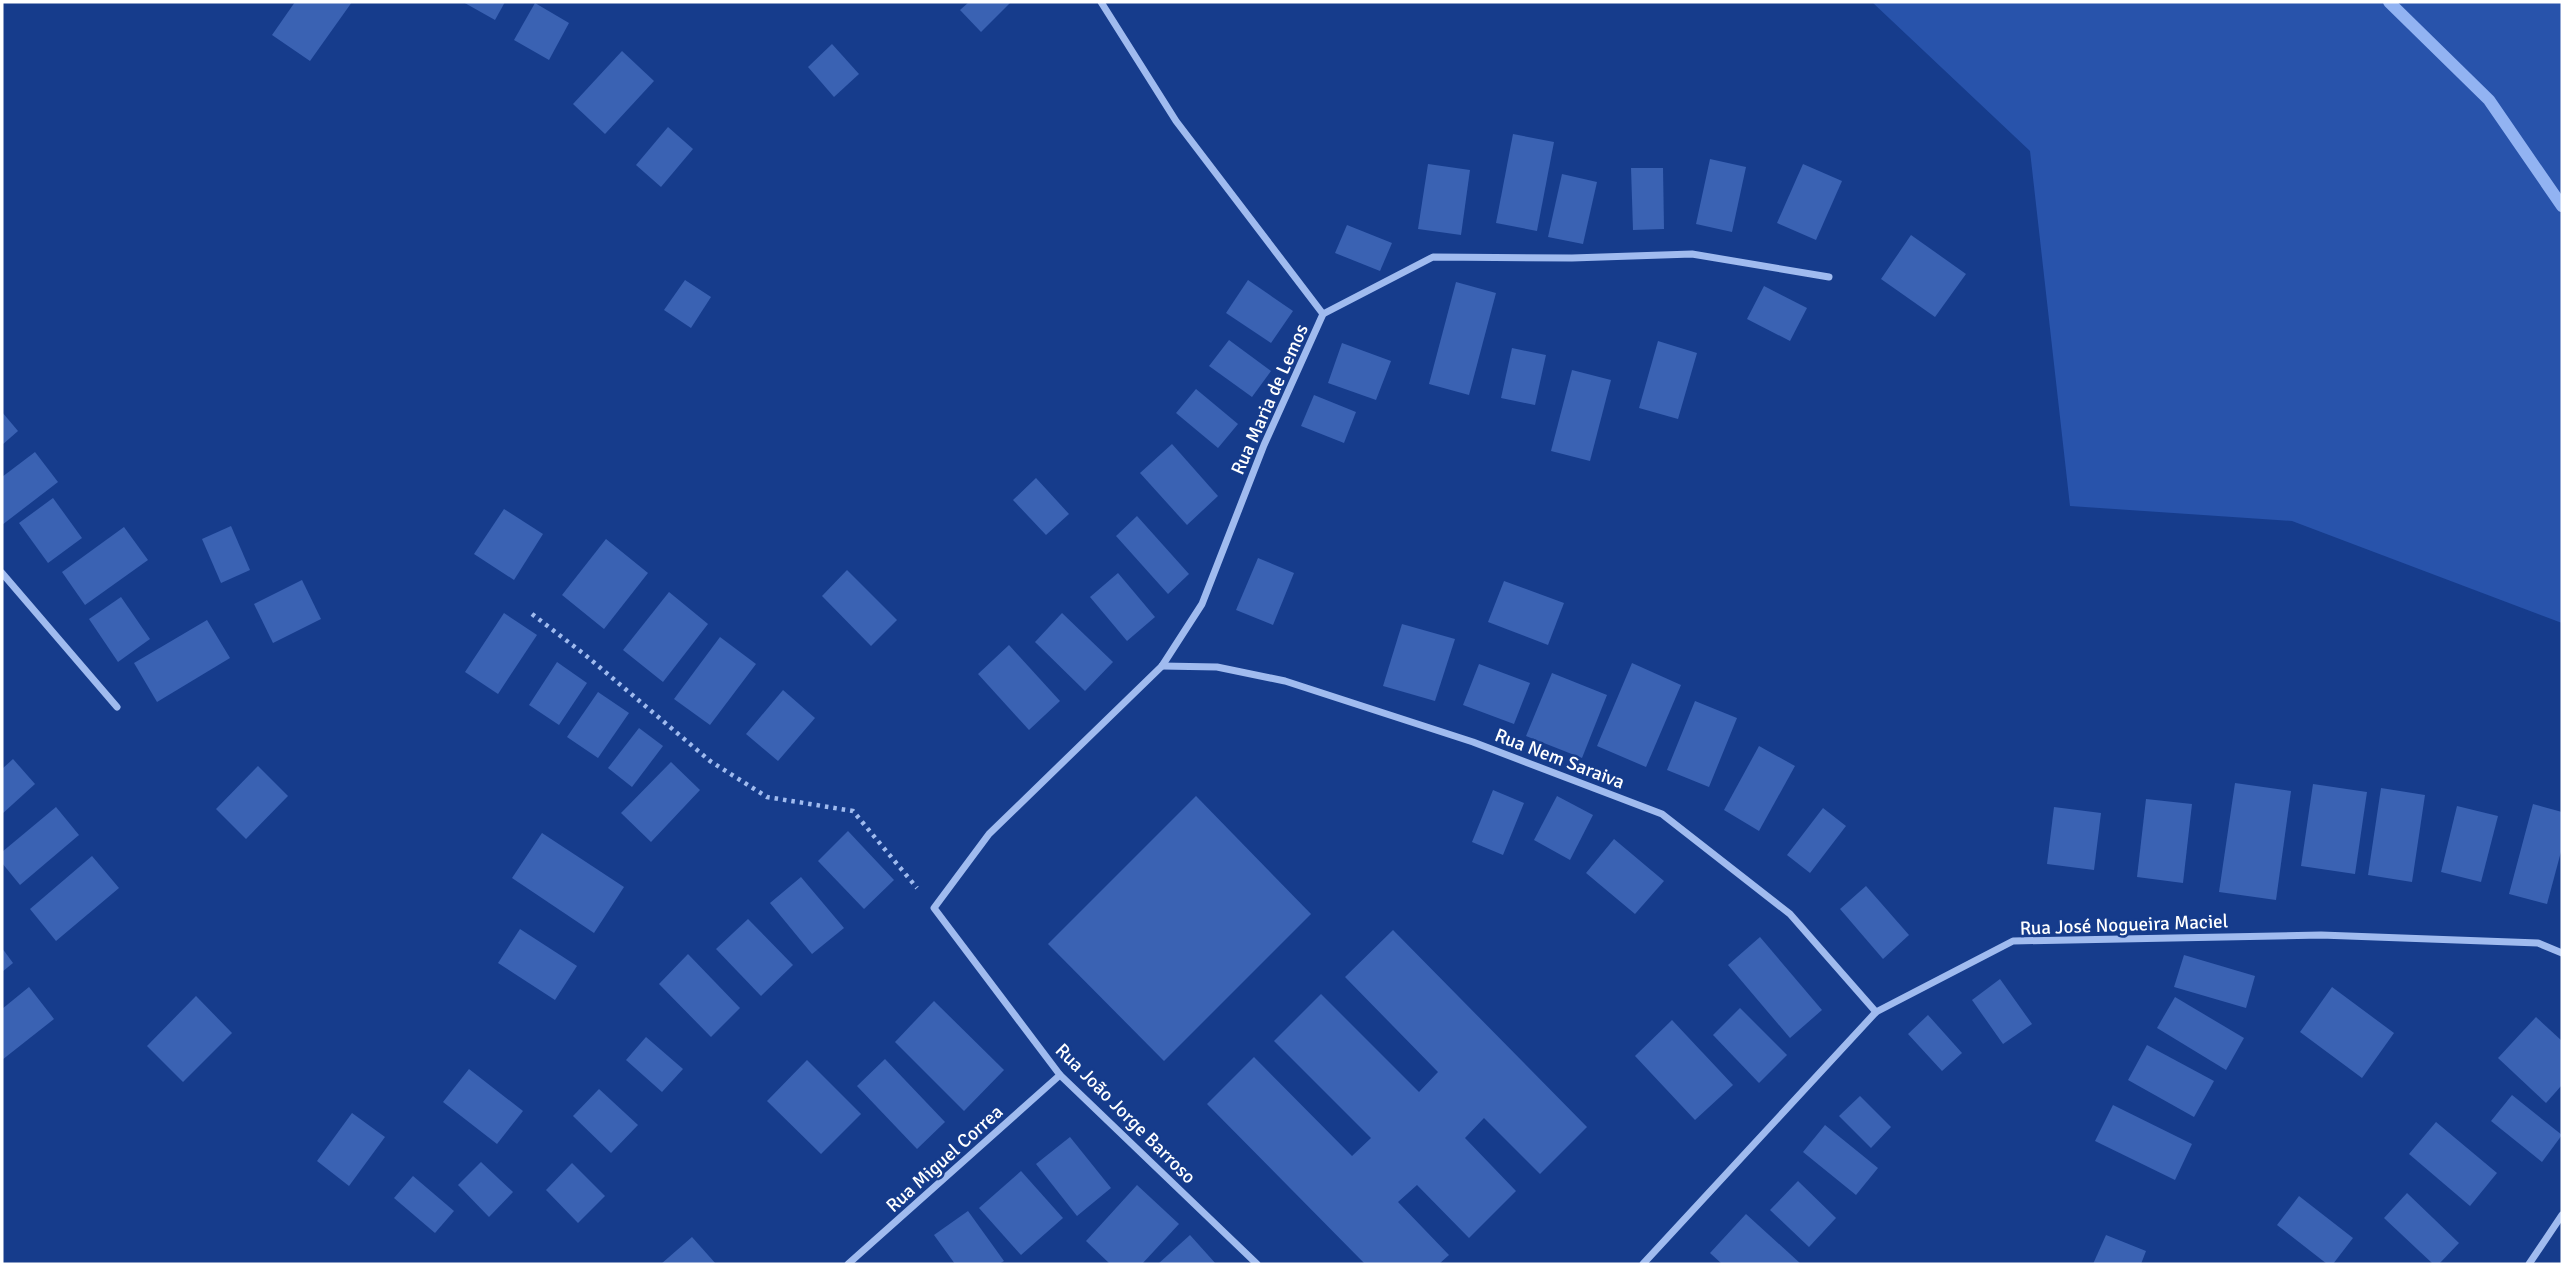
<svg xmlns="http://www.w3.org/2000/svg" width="2564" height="1266" font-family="Signika,sans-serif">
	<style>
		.green { fill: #2853ab }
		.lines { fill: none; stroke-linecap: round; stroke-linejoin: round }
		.stream { stroke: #92b3f2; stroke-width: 12 }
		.building { fill: #3a62b3 }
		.path { stroke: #a0bbef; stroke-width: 4.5; stroke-dasharray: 3.5 5; stroke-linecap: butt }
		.minor { stroke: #a0bbef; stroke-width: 7 }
		.labels { text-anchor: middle; stroke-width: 5; stroke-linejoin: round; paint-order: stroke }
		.street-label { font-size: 19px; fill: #fff; stroke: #163c8c }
	</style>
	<rect width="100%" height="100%" fill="#163c8c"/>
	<path class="green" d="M1872,2H2562V623L2292,521L2070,506L2030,151Z"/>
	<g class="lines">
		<path class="stream" d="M2389,2L2489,100L2562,206"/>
	</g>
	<g class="building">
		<path d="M295,2H352L310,61L272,35Z"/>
		<path d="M463,2H505L495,20Z"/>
		<path d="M969,2H1011L981,32L960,10Z"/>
		<path d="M535,3L569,23L549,60L514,40Z"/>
		<path d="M832,44L859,74L834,97L808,67Z"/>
		<path d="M622,51L654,81L605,134L573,104Z"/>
		<path d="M668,127L693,149L661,187L636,165Z"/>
		<path d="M1513,134L1554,142L1537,231L1496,223Z"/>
		<path d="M1710,159L1746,167L1732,232L1696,224Z"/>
		<path d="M1428,164L1470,170L1461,235L1418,229Z"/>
		<path d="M1803,164L1842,181L1816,240L1777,223Z"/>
		<path d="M1631,168H1663L1664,229L1633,230Z"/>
		<path d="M1562,174L1597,182L1583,244L1548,237Z"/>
		<path d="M1347,225L1392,243L1380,271L1335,253Z"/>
		<path d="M1911,235L1966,274L1935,317L1881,279Z"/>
		<path d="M685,280L711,297L691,328L664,310Z"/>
		<path d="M1248,280L1293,311L1271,343L1226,313Z"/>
		<path d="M1456,282L1496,293L1469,395L1429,384Z"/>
		<path d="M1764,286L1807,308L1790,341L1747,319Z"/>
		<path d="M1229,340L1271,371L1252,397L1209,366Z"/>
		<path d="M1658,341L1697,353L1678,419L1639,408Z"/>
		<path d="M1342,343L1391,361L1376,400L1328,383Z"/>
		<path d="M1512,348L1546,355L1535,405L1501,398Z"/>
		<path d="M1572,370L1611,380L1590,461L1551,451Z"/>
		<path d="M1196,389L1238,424L1218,448L1176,413Z"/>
		<path d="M1314,395L1356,412L1344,443L1301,426Z"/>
		<path d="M2,412L18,431L2,445Z"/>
		<path d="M1172,444L1218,496L1187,525L1140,473Z"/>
		<path d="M35,452L58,482L2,525V477Z"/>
		<path d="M1036,478L1069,514L1046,535L1013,500Z"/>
		<path d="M53,498L82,538L48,563L19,523Z"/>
		<path d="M504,509L543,534L514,580L474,554Z"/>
		<path d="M1137,516L1189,574L1168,594L1116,536Z"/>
		<path d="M231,526L250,570L221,583L202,539Z"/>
		<path d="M124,527L148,560L85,605L62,572Z"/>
		<path d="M606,539L648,573L604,629L562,595Z"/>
		<path d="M1258,558L1294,573L1273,625L1236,610Z"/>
		<path d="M847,570L897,620L871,646L822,596Z"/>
		<path d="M1118,573L1155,617L1127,641L1090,597Z"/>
		<path d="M302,580L321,619L273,643L254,604Z"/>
		<path d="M1504,581L1564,603L1548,645L1488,622Z"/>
		<path d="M669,592L708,624L663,682L623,650Z"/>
		<path d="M121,597L150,639L118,662L89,619Z"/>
		<path d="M504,613L537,635L498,694L465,672Z"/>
		<path d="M1062,613L1113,662L1085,691L1035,642Z"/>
		<path d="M207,620L230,658L157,702L134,663Z"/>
		<path d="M1402,624L1455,639L1435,701L1383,686Z"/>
		<path d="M720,637L756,664L710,725L674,699Z"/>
		<path d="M1009,645L1060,701L1029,730L978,674Z"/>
		<path d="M557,662L587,683L559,725L529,705Z"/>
		<path d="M1632,663L1681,685L1646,767L1597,746Z"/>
		<path d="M1479,664L1530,683L1514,724L1463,705Z"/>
		<path d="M1552,673L1607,695L1582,758L1526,736Z"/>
		<path d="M783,690L815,718L778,761L746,734Z"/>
		<path d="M598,692L629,713L598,758L567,737Z"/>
		<path d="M1695,701L1737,718L1709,787L1667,770Z"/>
		<path d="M639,728L663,746L632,787L608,768Z"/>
		<path d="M1759,746L1795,766L1759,831L1724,810Z"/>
		<path d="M13,759L35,784L2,814V769Z"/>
		<path d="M671,762L700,790L651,842L621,813Z"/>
		<path d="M258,766L288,796L246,839L216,809Z"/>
		<path d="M2235,783L2291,791L2276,900L2219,892Z"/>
		<path d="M2313,784L2367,792L2355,874L2301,866Z"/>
		<path d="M2381,788L2425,795L2412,882L2368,875Z"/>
		<path d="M1493,790L1524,803L1503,855L1472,842Z"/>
		<path d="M1196,796L1311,914L1164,1061L1048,944Z"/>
		<path d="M1557,796L1593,815L1570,860L1534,840Z"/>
		<path d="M2146,799L2192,804L2183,883L2137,877Z"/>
		<path d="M2533,804L2562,812V848L2547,904L2509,894Z"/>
		<path d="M2457,806L2498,816L2481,882L2441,872Z"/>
		<path d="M56,807L79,835L20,885L2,863V852Z"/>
		<path d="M2054,807L2101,813L2094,870L2047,864Z"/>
		<path d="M1823,808L1846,826L1810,873L1787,855Z"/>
		<path d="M848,831L894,880L864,909L818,861Z"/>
		<path d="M542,833L624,887L594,933L512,878Z"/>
		<path d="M1614,839L1664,881L1635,914L1586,873Z"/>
		<path d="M92,856L119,888L56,941L30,909Z"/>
		<path d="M801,877L844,928L812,954L770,903Z"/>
		<path d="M1866,886L1909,935L1883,959L1840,909Z"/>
		<path d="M748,919L793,965L761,996L716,949Z"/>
		<path d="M520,929L577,966L555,1000L498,963Z"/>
		<path d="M1393,930L1587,1127L1540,1174L1484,1118L1465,1138L1516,1191L1469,1238L1417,1185L1398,1202L1449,1255L1439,1264H1365L1207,1104L1254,1057L1352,1156L1371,1138L1274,1041L1321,994L1419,1092L1438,1072L1345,977Z"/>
		<path d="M1760,937L1822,1010L1790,1038L1728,965Z"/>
		<path d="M2,948L13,963L2,972Z"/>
		<path d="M688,954L740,1008L711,1037L659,984Z"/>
		<path d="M2184,955L2255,976L2246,1008L2174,987Z"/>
		<path d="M2000,979L2032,1024L2003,1044L1972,1000Z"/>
		<path d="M29,987L54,1019L2,1060V1009Z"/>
		<path d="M2332,987L2394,1033L2362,1078L2300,1032Z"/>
		<path d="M196,996L232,1033L183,1082L147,1046Z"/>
		<path d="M2175,997L2244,1038L2226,1070L2157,1028Z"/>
		<path d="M934,1001L1004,1070L964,1111L895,1042Z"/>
		<path d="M1740,1008L1787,1055L1759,1083L1713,1035Z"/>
		<path d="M1928,1015L1962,1053L1942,1071L1908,1034Z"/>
		<path d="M2536,1017L2562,1041V1085L2546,1103L2498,1058Z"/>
		<path d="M1672,1020L1733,1085L1695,1120L1635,1056Z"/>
		<path d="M646,1037L683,1069L662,1092L626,1060Z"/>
		<path d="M2147,1045L2214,1081L2194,1117L2128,1080Z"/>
		<path d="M885,1059L945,1122L917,1149L857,1086Z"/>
		<path d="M807,1060L861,1114L821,1154L767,1101Z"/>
		<path d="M469,1069L523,1111L497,1144L443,1102Z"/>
		<path d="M599,1089L638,1125L611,1153L573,1116Z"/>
		<path d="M2512,1095L2562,1135L2542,1162L2491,1121Z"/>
		<path d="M1860,1096L1891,1127L1871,1148L1839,1116Z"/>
		<path d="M2113,1105L2192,1144L2175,1180L2095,1141Z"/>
		<path d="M352,1113L385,1137L349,1186L317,1161Z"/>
		<path d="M2436,1122L2497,1173L2470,1206L2409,1154Z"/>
		<path d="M1825,1125L1878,1168L1856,1195L1803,1152Z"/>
		<path d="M1070,1137L1111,1188L1077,1216L1036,1164Z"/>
		<path d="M481,1162L513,1192L489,1217L458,1185Z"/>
		<path d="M572,1163L605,1196L578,1223L546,1190Z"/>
		<path d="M1021,1171L1063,1218L1021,1255L979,1208Z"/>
		<path d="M413,1176L454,1211L435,1233L394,1198Z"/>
		<path d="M1798,1181L1836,1218L1809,1247L1770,1210Z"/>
		<path d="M1137,1185L1179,1224L1142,1264H1110L1086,1241Z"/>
		<path d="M2407,1193L2459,1243L2439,1264H2433L2384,1218Z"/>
		<path d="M2299,1196L2353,1238L2333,1264H2327L2277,1225Z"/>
		<path d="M968,1211L1004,1261L999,1264H955L934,1235Z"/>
		<path d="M1746,1214L1801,1264H1722L1710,1253Z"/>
		<path d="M1190,1235L1216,1264H1158Z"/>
		<path d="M2106,1235L2146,1251L2141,1264H2093Z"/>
		<path d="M692,1237L716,1264H661Z"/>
	</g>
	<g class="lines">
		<path class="path" d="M532,614L584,654L710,761L767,797L853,811L917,888"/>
		<g class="minor">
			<path d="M1101,2L1176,121L1323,314"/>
			<path d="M2,573L117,707"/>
			<path d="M1162,666L1217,667L1285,681L1473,742L1662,814L1790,914L1876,1012"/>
			<path d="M848,1264L1060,1075"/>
			<path d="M1257,1264L1060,1075L934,908L989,834L1162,666L1202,604L1264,445L1323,314L1433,257L1572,258L1692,254L1829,277"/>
			<path d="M1643,1264L1876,1012L2013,941L2321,935L2538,943L2562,953"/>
			<path d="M2529,1264L2562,1215"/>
		</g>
	</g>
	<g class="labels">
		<g class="street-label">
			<text transform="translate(1269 399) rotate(-66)" y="7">Rua Maria de Lemos</text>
			<text transform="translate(1560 758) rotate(21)" y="7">Rua Nem Saraiva</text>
			<text transform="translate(2124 924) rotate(-2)" y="7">Rua José Nogueira Maciel</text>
			<text transform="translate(1126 1113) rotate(45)" y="7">Rua João Jorge Barroso</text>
			<text transform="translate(944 1158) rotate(-42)" y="7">Rua Miguel Correa</text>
		</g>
	</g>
	<rect width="2564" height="1266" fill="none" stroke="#ffffff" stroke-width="7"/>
</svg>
